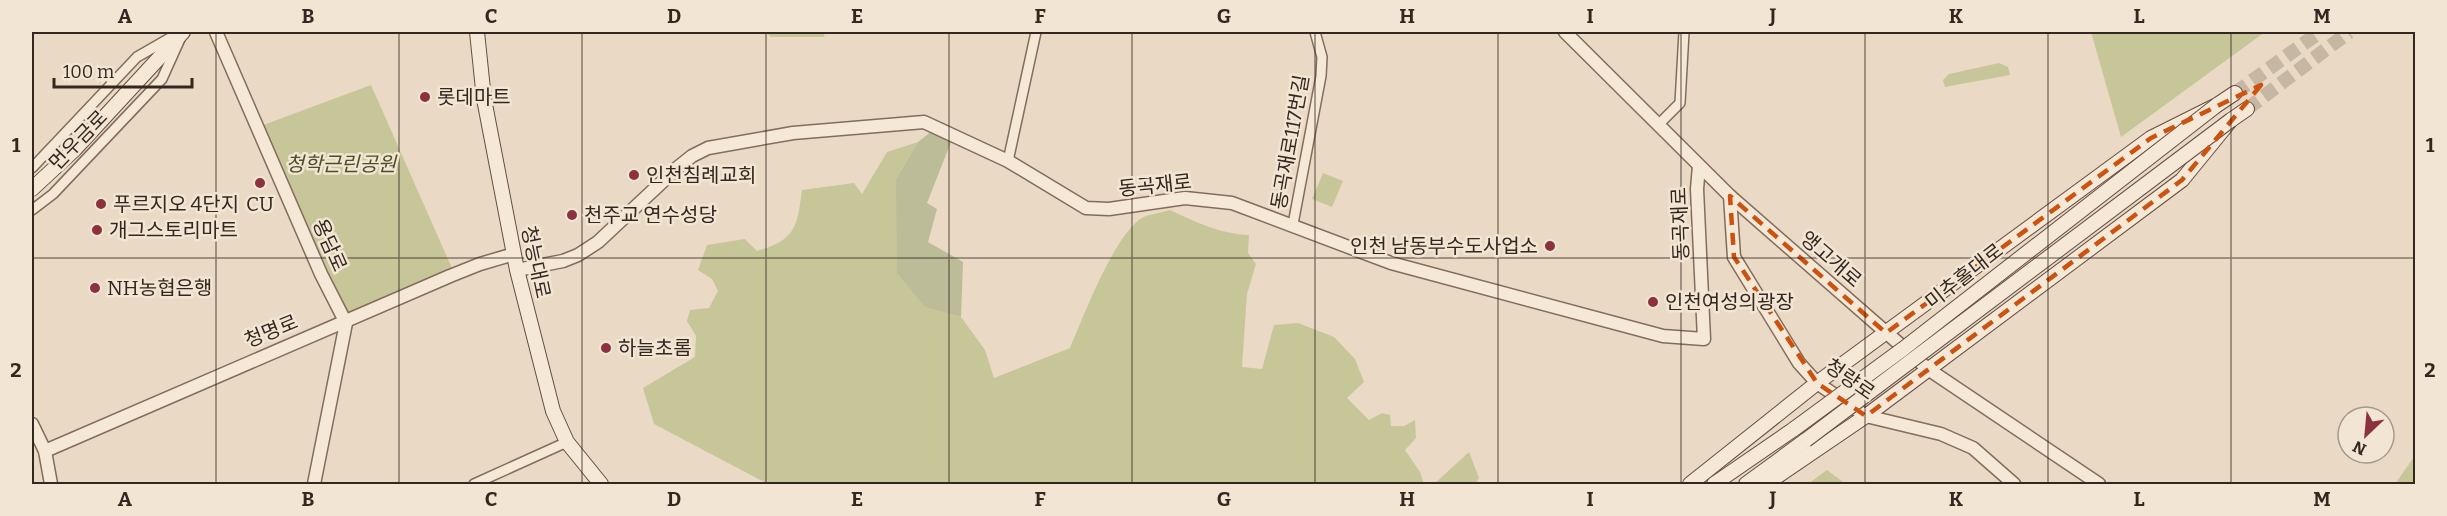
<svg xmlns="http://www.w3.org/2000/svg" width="2447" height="516" font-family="Bitter,'Noto Sans KR',serif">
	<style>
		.green { fill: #c7c699 }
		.cemetery { fill: #bcbc98 }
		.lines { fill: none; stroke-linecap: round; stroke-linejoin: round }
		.secondary-tunnel { stroke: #c6b6a4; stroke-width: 14; stroke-dasharray: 14 7; stroke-linecap: butt }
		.minor-casing { stroke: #836c5c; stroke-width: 12 }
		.tertiary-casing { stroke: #836c5c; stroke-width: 15 }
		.secondary-casing { stroke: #654d40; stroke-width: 16 }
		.minor { stroke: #f5e8d7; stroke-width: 9 }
		.tertiary { stroke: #f5e8d7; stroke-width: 12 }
		.secondary { stroke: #f5e8d7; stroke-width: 14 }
		.secondary-bridge-casing { stroke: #654d40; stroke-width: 16; stroke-linecap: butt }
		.secondary-bridge { stroke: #f5e8d7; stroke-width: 14 }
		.marked { fill: none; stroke: #cd520f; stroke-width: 4.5; stroke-dasharray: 12 8; stroke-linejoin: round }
		.grid { fill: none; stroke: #34271f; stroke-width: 1.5; stroke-opacity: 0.55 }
		.poi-dot { fill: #8c323e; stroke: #f2e5d3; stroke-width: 2 }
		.labels { text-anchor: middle; stroke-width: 5; stroke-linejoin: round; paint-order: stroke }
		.poi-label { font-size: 20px; fill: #34271f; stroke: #f2e5d3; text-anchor: start }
		.street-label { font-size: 20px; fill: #34271f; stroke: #f2e5d3 }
		.park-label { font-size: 20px; font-style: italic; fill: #4a4f27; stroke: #f2e5d3 }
		.neatline { fill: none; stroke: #34271f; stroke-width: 2 }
		.grid-label { font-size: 20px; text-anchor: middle; font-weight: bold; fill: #34271f }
	</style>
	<rect width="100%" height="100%" fill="#eadac5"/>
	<g class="green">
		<path d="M766,32H825L824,37H771Z"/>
		<path d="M2091,32H2265L2121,137Z"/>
		<path d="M1999,63L2008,67L2010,75L1945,87L1943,80L1949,74Z"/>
		<path d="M371,85L455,275L346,323L258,127Z"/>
		<path d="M918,142L896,179L926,307L961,317L985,350L994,378L1070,348C1084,315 1112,241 1139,220C1146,214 1161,213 1170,210C1196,222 1220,234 1249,235L1248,253L1256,264L1247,294L1242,367L1262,369L1274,325L1298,323L1334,337L1355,359L1364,382L1347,398L1369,420L1382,413L1390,415L1391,426H1404L1415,420L1416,438L1405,450L1420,472L1424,484H768L654,424L643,388L695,357L696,336L687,321L690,310L709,308L718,291L712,279L698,270L707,245L745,239L757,251C796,240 797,227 802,190L854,183L862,194L887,152Z"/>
		<path d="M1323,173L1343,181L1332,207L1312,199Z"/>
		<path d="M1469,452L1479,478L1475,484H1434Z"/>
		<path d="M2414,457L2415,484H2395Z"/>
		<path d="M1827,470L1846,484H1808Z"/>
	</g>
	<path class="cemetery" d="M932,131L951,142L927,203L937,209L928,242L963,262L961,317L925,307L897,273L896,179L918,142Z"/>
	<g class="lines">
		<g class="secondary-tunnel">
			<path d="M2235,93L2320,32"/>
			<path d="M2247,109L2349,32"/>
		</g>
		<g class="minor-casing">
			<g id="minor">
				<path d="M1658,125L1680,103L1684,32"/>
				<path d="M1008,161L1036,32"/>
				<path d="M32,168L137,57L177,34"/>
				<path d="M32,210L53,194L162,79L180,39"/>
				<path d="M1293,224L1321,76L1322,57L1315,32"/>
				<path d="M474,484L567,442"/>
			</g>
		</g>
		<g class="tertiary-casing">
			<g id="tertiary">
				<path d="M216,32L321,274L346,323L314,484"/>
				<path d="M1565,32L1730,196L1928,369L2099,484"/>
				<path d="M1730,196L1734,257L1799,363L1817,383L1866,416L1941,434L1973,448L2014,484"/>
				<path d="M517,270L563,261L578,255L598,242L677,168L692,156L708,148L793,133L924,122L1008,161L1086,208L1109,209L1185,198L1232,203L1391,263L1663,336L1704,339L1697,189L1699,166"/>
				<path d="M32,424L45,451L51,484"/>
				<path d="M45,451L450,276L480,264L514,254"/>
			</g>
		</g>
		<g class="secondary-casing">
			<g id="secondary">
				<path d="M477,32L484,99L517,270L553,411L567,442L601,484"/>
				<path d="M32,189L74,150L183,32"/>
				<path d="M1690,484L1817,383L2151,138L2217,105L2235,93"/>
				<path d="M1714,484L1794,429"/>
				<path d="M1746,484L1806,440"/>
				<path d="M1766,484L1866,416L2182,180L2231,120L2247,109"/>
			</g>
		</g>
		<use href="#minor" class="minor"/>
		<use href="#tertiary" class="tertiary"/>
		<use href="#secondary" class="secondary"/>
		<g class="secondary-bridge-casing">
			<g id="secondary-bridge">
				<path d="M1794,429L1903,349L2217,105"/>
				<path d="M1806,440L2231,120"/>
			</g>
		</g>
		<use href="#secondary-bridge" class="secondary-bridge"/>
	</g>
	<path class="marked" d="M2261,85L2182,180L1866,416L1817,383L1734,257L1730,196L1886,333L2151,138Z"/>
	<path class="grid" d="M216,32V484M399,32V484M582,32V484M766,32V484M949,32V484M1132,32V484M1315,32V484M1498,32V484M1681,32V484M1865,32V484M2048,32V484M2231,32V484M32,258H2416"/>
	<g class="poi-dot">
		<circle cx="425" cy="97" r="6"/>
		<circle cx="634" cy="175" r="6"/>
		<circle cx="260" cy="183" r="6"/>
		<circle cx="101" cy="204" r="6"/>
		<circle cx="572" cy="215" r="6"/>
		<circle cx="97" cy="230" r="6"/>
		<circle cx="1550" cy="246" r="6"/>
		<circle cx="95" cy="288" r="6"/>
		<circle cx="1653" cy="302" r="6"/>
		<circle cx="606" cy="348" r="6"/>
	</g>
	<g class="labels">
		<g class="poi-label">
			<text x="437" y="104">롯데마트</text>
			<text x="646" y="182">인천침례교회</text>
			<text x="113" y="211">푸르지오 4단지</text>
			<text x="260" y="211" text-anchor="middle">CU</text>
			<text x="584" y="222">천주교 연수성당</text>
			<text x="109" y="237">개그스토리마트</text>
			<text x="1538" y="253" text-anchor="end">인천 남동부수도사업소</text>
			<text x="107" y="295">NH농협은행</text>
			<text x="1665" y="309">인천여성의광장</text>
			<text x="618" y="355">하늘초롬</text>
		</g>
		<g class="street-label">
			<text transform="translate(78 140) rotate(-46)" y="7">먼우금로</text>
			<text transform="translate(1290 142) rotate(-80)" y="7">동곡재로117번길</text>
			<text transform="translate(1155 185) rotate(-6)" y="7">동곡재로</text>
			<text transform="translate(1680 224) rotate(-92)" y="7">동곡재로</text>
			<text transform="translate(330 245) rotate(66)" y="7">용담로</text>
			<text transform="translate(1831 259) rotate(41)" y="7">앵고개로</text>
			<text transform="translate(536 262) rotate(78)" y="7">청능대로</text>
			<text transform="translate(1964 276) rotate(-38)" y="7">미추홀대로</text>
			<text transform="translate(271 331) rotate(-22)" y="7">청명로</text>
			<text transform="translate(1850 379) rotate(35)" y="7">청량로</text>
		</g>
		<g class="park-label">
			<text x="341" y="171">청학근린공원</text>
		</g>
	</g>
	<rect width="2447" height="516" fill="none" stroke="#f2e5d3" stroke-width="66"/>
	<g transform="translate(2366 435) rotate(206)"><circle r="28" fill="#f2e5d3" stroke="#a6998b" stroke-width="1.5"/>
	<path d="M0-4.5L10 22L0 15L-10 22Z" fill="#8c323e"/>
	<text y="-9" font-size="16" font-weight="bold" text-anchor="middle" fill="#34271f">N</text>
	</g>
	<path d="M54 78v9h138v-9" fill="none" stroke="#34271f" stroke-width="3"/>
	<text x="63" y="78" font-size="18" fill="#34271f" stroke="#f2e5d3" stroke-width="4.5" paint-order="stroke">100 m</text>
	<rect x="33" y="33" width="2381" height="450" class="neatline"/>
	<g class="grid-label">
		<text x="125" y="23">A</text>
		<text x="308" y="23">B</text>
		<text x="491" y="23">C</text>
		<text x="674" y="23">D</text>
		<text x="857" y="23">E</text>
		<text x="1040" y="23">F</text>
		<text x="1224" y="23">G</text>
		<text x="1407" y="23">H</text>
		<text x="1590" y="23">I</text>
		<text x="1773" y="23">J</text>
		<text x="1956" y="23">K</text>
		<text x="2139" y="23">L</text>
		<text x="2322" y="23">M</text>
		<text x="16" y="152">1</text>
		<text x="2430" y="152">1</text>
		<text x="16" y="377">2</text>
		<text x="2430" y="377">2</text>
		<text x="125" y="506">A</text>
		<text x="308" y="506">B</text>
		<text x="491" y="506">C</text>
		<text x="674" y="506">D</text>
		<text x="857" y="506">E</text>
		<text x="1040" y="506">F</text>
		<text x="1224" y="506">G</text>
		<text x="1407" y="506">H</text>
		<text x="1590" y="506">I</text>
		<text x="1773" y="506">J</text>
		<text x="1956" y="506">K</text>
		<text x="2139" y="506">L</text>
		<text x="2322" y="506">M</text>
	</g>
</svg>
